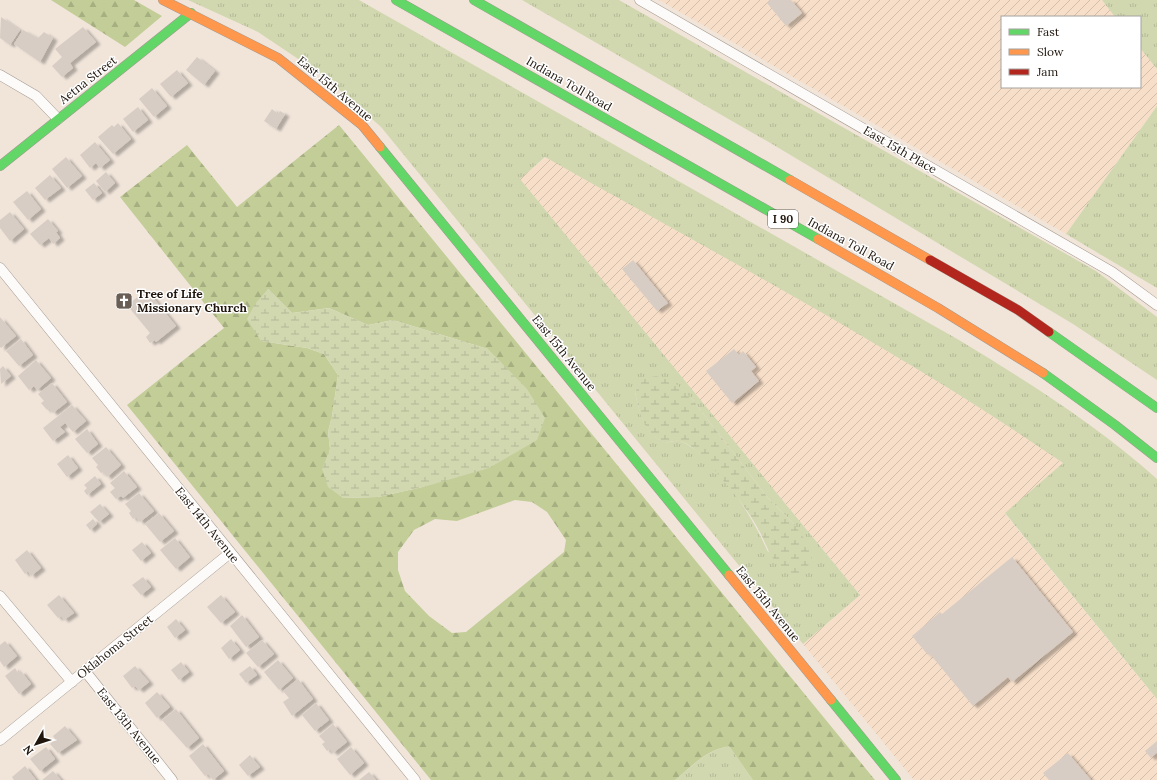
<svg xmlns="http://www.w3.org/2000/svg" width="1157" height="780" font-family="Lora,serif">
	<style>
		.industrial { fill: url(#industrial-furrows) }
		.grass { fill: url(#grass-tufts); fill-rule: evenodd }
		.forest { fill: url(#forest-firs); fill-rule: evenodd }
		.wetland { fill: url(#wetland-marsh) }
		.building { fill: #d8cdc4; filter: url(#shadow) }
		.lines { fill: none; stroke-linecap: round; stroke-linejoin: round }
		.street-casing { stroke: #a49a90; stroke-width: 11 }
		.fast-casing { stroke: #a49a90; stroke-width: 10 }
		.slow-casing { stroke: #a49a90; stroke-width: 10 }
		.jam-casing { stroke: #a49a90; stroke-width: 10 }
		.street { stroke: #fdfbf9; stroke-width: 10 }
		.fast { stroke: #63d668; stroke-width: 9 }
		.slow { stroke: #ff974d; stroke-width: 9 }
		.jam { stroke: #b3261e; stroke-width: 9 }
		.labels { text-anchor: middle; stroke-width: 3; stroke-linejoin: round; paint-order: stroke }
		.shield { fill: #fff; stroke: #635c56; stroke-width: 1 }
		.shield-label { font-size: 11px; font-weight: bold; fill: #20160d }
		.street-label { font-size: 12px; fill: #20160d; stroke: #fff }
		.poi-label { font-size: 12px; font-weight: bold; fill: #20160d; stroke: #fff; text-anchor: start }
	</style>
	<defs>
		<pattern id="industrial-furrows" width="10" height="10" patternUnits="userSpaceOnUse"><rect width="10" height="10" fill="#f7dec8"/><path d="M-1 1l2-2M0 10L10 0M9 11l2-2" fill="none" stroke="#d3beab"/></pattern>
		<pattern id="grass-tufts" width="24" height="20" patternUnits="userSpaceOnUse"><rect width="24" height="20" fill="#d1d8b0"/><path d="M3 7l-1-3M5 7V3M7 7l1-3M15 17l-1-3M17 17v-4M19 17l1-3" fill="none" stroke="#b3b996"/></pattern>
		<pattern id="forest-firs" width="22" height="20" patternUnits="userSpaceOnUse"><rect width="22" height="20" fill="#c2cd97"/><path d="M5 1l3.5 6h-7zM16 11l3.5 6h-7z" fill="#a6af81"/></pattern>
		<pattern id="wetland-marsh" width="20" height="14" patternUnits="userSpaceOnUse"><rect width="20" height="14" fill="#d1d8b0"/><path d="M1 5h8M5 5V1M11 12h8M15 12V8" fill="none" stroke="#b3b996"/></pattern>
		<filter id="shadow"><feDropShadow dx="4.5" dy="2.5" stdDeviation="1" flood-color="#0004"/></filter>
	</defs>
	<rect width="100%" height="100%" fill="#f1e5da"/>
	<g class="industrial">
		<path d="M659,0H1102L1115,17H1002V87H1140V48L1157,69V106L1066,234Z"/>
		<path d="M546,157L757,274L885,349L1005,423L1063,463L1005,514L1157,699V780H914L803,644L860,595L519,179Z"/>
	</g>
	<g class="grass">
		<path d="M188,0H359L959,340C1028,382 1097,425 1157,479V699L1005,513L1063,463C897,349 720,256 545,157L520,179L860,595L803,644L381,127L325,77L258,32ZM643,379L692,399L768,498L794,524L768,552C754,520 729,480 703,456C698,451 686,443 680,441C675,440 669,443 665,442C645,437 639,410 635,392Z"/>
		<path d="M522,0H619L1096,271L1157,317V380L1073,324L772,144Z"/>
		<path d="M1102,0H1157V69L1140,48V17H1115Z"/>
		<path d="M1157,106V288L1066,234Z"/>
		<path d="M729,746L753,780H675C692,766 707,750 729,746Z"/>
	</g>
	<g class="forest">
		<path d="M51,0H134L162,16L125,47Z"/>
		<path d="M339,125L875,780H753L729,746C706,750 692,766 675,780H431L127,405L224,328L120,197L187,145L237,207ZM268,289L292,313L329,308L368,325L393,320L488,349L427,486L378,497L343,498L323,469L330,449L328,432L332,416L338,375L324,354L307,348L261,341ZM515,500L532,502L547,512L566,540L564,552L466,632L452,633L429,616L405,591L398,570V552L414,530L435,519L457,521Z"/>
	</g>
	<g class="wetland">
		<path d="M268,289L292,313L329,308L368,325L393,320L488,349L527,389L545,418L537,440L489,468L427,486L378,497L343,498L328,487L322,469L330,449L328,432L332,416L338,375L324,354L307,348L261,341L247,319L255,304Z"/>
		<path d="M656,376L673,381L692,399L768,498L794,524L814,553L807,568L796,576C771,568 768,545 756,525C746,507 731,490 718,474C710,464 692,443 679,441C674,440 669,443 664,442C644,436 639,410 635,392L642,379Z"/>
	</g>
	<g class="building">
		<path d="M770,0H791L802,13L786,26L767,3Z"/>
		<path d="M1,17L20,30L10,45L0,38Z"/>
		<path d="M83,27L96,42L70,63L73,68L62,77L52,66L62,57L55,49Z"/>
		<path d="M23,30L38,38L44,32L53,38L40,62L14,44Z"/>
		<path d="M197,57L215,71L204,85L186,70Z"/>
		<path d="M177,70L188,83L171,97L160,84Z"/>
		<path d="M152,88L167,106L154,117L139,99Z"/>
		<path d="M138,107L148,120L133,132L123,119Z"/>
		<path d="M272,109L278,114L280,111L285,114L276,129L264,121Z"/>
		<path d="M118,123L131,139L113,154L98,137L112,125L114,127Z"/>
		<path d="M95,142L110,160L100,168L96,163L90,168L80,155Z"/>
		<path d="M66,157L82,176L67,188L52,169Z"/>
		<path d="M106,172L115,183L105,192L96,181Z"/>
		<path d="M50,175L61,188L45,200L35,188Z"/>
		<path d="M94,183L102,193L93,200L85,190Z"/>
		<path d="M27,191L41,209L28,220L13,202Z"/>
		<path d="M10,212L24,229L10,241L0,228V220Z"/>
		<path d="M48,219L58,231L56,232L60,238L53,244L49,238L40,245L30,234Z"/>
		<path d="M633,260L668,303L657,311L622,269Z"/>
		<path d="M147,290L176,326L156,342L155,340L150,343L146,337L150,333L127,305Z"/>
		<path d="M0,317L16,336L1,348L0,347Z"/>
		<path d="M21,339L33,355L19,366L6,351Z"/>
		<path d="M734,349L739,355L743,351L756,367L751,371L759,381L732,403L706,371Z"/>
		<path d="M36,360L51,378L37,390L34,386L29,390L18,376Z"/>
		<path d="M3,366L11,376L1,384L0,369Z"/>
		<path d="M52,383L67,402L53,413L49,408L47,410L41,403L44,401L38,394Z"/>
		<path d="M72,405L86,421L73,432L65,423L60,427L65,432L53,441L43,428Z"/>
		<path d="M87,429L98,444L87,453L75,439Z"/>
		<path d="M106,447L121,465L107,477L103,472L101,473L96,467L98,465L92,458Z"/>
		<path d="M68,455L78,468L67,477L57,464Z"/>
		<path d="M124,471L137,487L123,498L121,496L116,499L110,492L115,488L110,483Z"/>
		<path d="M95,476L101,484L87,495L84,491L87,488L84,485Z"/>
		<path d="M139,493L154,511L140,522L136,517L133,519L129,513L131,511L125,504Z"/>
		<path d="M100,504L109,514L99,522L90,512Z"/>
		<path d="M159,513L174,531L160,542L145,524Z"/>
		<path d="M93,519L97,524L90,530L86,525Z"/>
		<path d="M175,538L190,557L176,569L160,550Z"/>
		<path d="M142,542L151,553L141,561L132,550Z"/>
		<path d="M27,550L41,568L31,576L28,571L25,574L15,560Z"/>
		<path d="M1012,557L1073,632L1012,682L1008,677L973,706L930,654L928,655L912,636L940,612L942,614Z"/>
		<path d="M143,577L151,587L141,595L132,585Z"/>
		<path d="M59,595L74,613L64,620L61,616L58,618L47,605Z"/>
		<path d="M221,595L235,612L221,623L207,607Z"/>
		<path d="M242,615L259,637L246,647L230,626Z"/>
		<path d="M176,619L185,630L175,638L167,627Z"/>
		<path d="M231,639L240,650L229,659L221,648Z"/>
		<path d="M262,640L274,654L258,667L246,653Z"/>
		<path d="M5,641L17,656L4,667L0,661V645Z"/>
		<path d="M278,660L293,678L279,690L264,672Z"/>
		<path d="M181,662L189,672L179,680L171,670Z"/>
		<path d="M135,666L149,682L139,690L135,686L132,688L123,676Z"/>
		<path d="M250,666L257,675L246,683L239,674Z"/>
		<path d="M15,668L18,673L21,671L31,684L19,694L5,676Z"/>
		<path d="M298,679L313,699L292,716L283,702L289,698L283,691Z"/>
		<path d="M157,692L170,707L157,718L145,703Z"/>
		<path d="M316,703L329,720L315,731L302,715Z"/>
		<path d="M176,709L199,738L187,748L162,720Z"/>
		<path d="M333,724L347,742L333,753L330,749L327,751L322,744L325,742L319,736Z"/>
		<path d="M65,726L77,740L58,753L50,744L55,739L53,736Z"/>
		<path d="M1157,741V753L1151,758L1145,751Z"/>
		<path d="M203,744L224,771L213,780L208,774L205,776L189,756Z"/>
		<path d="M46,747L55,759L40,771L30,759Z"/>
		<path d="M351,747L364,763L350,775L337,759Z"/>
		<path d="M1068,753L1091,780H1049L1043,773Z"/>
		<path d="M250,755L260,767L248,776L239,765Z"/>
		<path d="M25,766L36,780H14L12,777Z"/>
		<path d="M53,771L61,780H42Z"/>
		<path d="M369,772L376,780H359Z"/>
	</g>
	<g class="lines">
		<g class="street-casing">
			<g id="street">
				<path d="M640,0L1112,272L1157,305"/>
				<path d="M0,75L36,96L58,119"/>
				<path d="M0,268L415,780"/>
				<path d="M0,596L72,682"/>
				<path d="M85,671L172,780"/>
				<path d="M0,740L230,553"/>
			</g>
		</g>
		<g class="fast-casing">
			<g id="fast">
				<path d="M396,0L818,239"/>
				<path d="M474,0L790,180"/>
				<path d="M380,147L729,575"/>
				<path d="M0,166L191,13"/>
				<path d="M1049,332L1157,408"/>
				<path d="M1043,373L1115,425L1157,458"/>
				<path d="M831,700L896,780"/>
			</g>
		</g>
		<g class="slow-casing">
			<g id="slow">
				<path d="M163,0L278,58L362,125L380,147"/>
				<path d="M790,180L930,260"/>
				<path d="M818,239L938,308L1043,373"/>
				<path d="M729,575L831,700"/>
			</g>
		</g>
		<g class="jam-casing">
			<path id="jam" d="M930,260L1018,310L1049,332"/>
		</g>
		<use href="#street" class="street"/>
		<use href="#fast" class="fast"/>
		<use href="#slow" class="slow"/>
		<use href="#jam" class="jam"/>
	</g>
	<defs>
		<g id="church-square" transform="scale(0.9)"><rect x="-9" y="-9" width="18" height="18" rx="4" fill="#695e55" stroke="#fff"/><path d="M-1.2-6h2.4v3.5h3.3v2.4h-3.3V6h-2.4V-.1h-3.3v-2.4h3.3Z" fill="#fff"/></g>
	</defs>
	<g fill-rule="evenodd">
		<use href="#church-square" x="124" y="301"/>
	</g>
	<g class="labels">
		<rect class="shield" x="768" y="210" width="30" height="18" rx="3"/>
		<g class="shield-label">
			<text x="783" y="223">I 90</text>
		</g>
		<g class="street-label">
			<text transform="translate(88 80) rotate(-38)" y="4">Aetna Street</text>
			<text transform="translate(569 84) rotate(30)" y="4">Indiana Toll Road</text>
			<text transform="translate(335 89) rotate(40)" y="4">East 15th Avenue</text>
			<text transform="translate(900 150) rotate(30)" y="4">East 15th Place</text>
			<text transform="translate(851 244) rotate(29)" y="4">Indiana Toll Road</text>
			<text transform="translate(564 353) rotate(51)" y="4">East 15th Avenue</text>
			<text transform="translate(207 525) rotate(51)" y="4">East 14th Avenue</text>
			<text transform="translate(768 604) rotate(51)" y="4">East 15th Avenue</text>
			<text transform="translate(115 647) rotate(-39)" y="4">Oklahoma Street</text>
			<text transform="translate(129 726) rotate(51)" y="4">East 13th Avenue</text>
		</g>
		<g class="poi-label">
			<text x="137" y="298">Tree of Life<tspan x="137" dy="14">Missionary Church</tspan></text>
		</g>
	</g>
	<rect x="1001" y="16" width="140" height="72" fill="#ffffff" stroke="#a6a29e"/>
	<rect x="1009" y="29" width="20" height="6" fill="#63d668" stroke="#a6a29e"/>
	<text x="1037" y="36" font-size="12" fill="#20160d">Fast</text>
	<rect x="1009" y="49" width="20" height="6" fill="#ff974d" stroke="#a6a29e"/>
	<text x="1037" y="56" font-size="12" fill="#20160d">Slow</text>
	<rect x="1009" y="69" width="20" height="6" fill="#b3261e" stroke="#a6a29e"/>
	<text x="1037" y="76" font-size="12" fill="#20160d">Jam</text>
	<g transform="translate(36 744) rotate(231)" stroke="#ffffff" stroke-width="3" paint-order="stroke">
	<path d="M0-3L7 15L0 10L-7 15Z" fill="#20160d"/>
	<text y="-6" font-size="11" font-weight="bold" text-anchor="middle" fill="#20160d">N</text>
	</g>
</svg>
